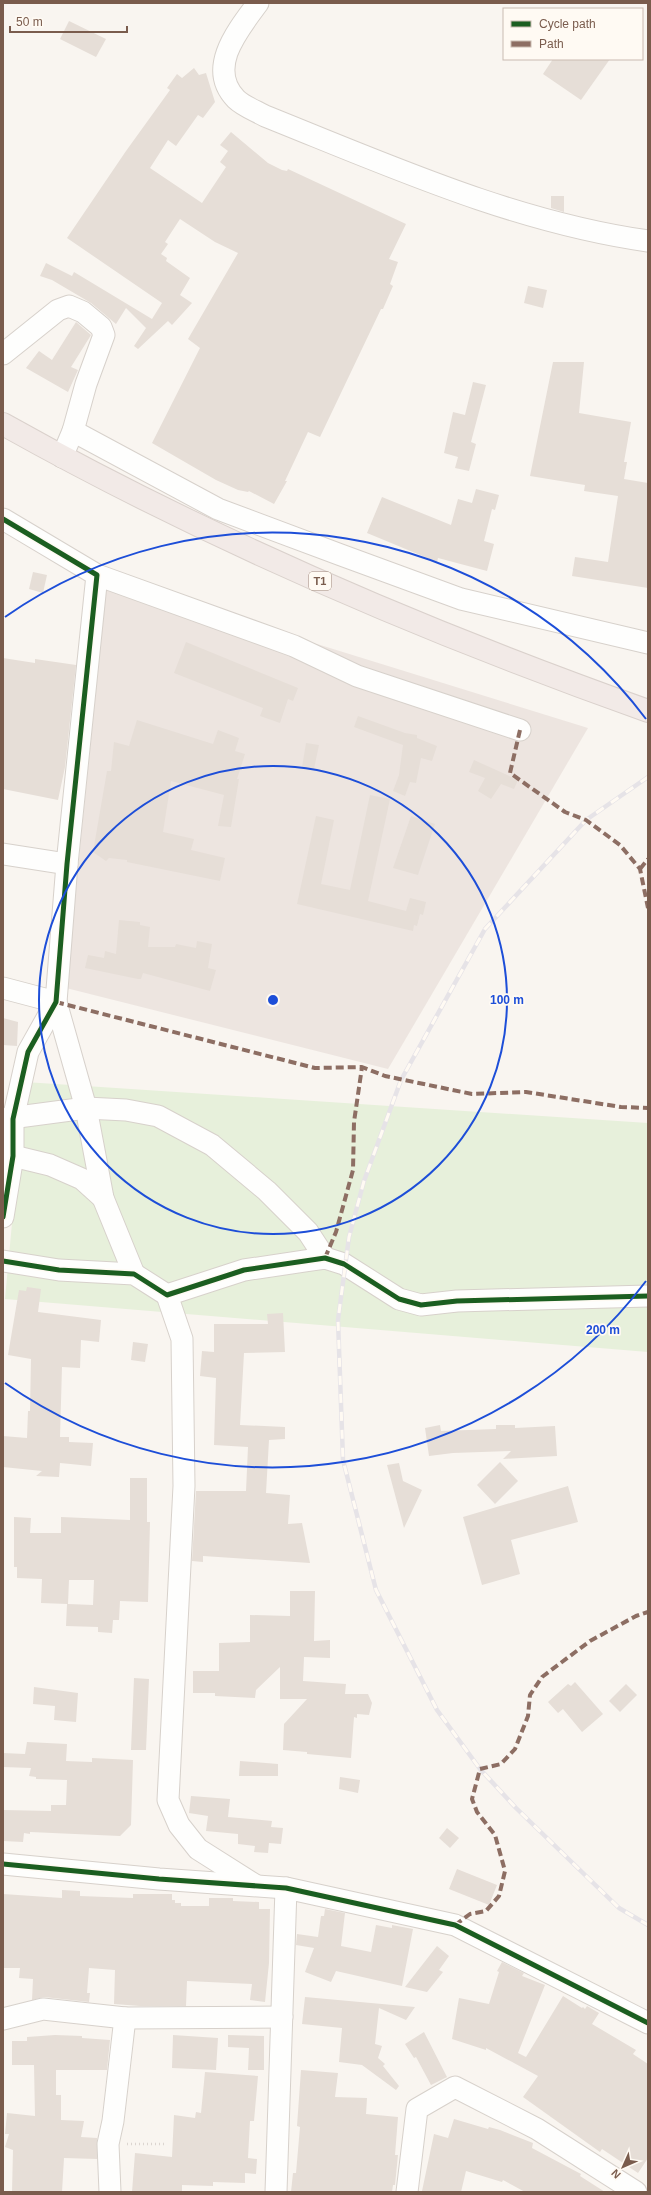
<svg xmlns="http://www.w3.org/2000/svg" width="651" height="2195" font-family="Arial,sans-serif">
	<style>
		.industrial { fill: #ede5e0 }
		.green { fill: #e7f0db }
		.building { fill: #e6ded7; fill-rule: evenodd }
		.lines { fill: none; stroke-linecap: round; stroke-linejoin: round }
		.minor-casing { stroke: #d7d1cb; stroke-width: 23 }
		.highway-casing { stroke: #dad1cc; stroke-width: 24 }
		.path { stroke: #dcd5d0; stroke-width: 2.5; stroke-dasharray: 1 3; stroke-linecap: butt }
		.minor { stroke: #fefefd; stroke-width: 21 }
		.highway { stroke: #f2eae7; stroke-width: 22 }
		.rail-casing { stroke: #e6e3e7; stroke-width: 4.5 }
		.rail { stroke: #fffaf3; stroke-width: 3; stroke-dasharray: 9; stroke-linecap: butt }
		.quiet { stroke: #8d6e63; stroke-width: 4; stroke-dasharray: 8 4; stroke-linecap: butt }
		.cycleway-casing { stroke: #fffaf3; stroke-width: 8 }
		.cycleway { stroke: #1b5e20; stroke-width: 5 }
		.ring { fill: none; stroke: #1d4ed8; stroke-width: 2 }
		.labels { text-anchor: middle; stroke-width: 3.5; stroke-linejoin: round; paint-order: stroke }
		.shield { fill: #fffaf3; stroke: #a28b7f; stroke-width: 1 }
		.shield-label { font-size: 11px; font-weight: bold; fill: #7a5c4d }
		.centre { fill: #1d4ed8; stroke: #fffaf3; stroke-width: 2 }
		.ring-label { font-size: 12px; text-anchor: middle; font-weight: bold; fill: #1d4ed8; stroke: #fffaf3; stroke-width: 3.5; stroke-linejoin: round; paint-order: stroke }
	</style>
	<rect width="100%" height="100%" fill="#f9f5f0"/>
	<path class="industrial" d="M107,579L588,728L388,1069L66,988Z"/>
	<path class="green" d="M25,1082L648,1123V1352L5,1299Z"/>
	<g class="building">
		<path d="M69,21L106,39L96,57L60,39Z"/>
		<path d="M553,59H610L581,100L543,74Z"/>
		<path d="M194,68L199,75L206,73L215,102L203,118L198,115L176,146L168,140L150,168L202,203L226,167L220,162L228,151L220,145L231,132L268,163L282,170L287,171L288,169L406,224L389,259L398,262L390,284L393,286L383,309H381L320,437L308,432L285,481H287L274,504L249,491L248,492L238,490L216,480L152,443L200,348L188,339L238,253L215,242L180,219L165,242L168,244L161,254L167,258L166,261L190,278L180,295L192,303L172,325L168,321L138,349L134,346L146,328L126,308L116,324L91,303L52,280L40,276L46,263L72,276L74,272L152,319L162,303L67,238L126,151L170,90L167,88L177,74L182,78Z"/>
		<path d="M551,196H564V212L551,208Z"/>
		<path d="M528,286L547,290L543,308L524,303Z"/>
		<path d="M76,322L91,335L71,367L78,370L68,392L26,368L39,351L52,360Z"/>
		<path d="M553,362H584L579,413L631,422L624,462H627L624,479L648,483V588L572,576L575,557L608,562L618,496L584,491L585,485L530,476Z"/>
		<path d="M473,382L486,385L471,442L476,444L469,471L455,468L458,457L444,453L453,412L465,415Z"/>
		<path d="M476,489L499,495L495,510L492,509L484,541L494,544L487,571L438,558L437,562L367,533L382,497L451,525L458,499L472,503Z"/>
		<path d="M33,572L47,575L43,593L29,589Z"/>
		<path d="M186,642L298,688L293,701L288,699L280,723L260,716L263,708L174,673Z"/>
		<path d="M3,658L35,663V659L76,665L65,767L58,800L3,789Z"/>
		<path d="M358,716L405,733L417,735V738L437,746L432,761L421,758L416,783L410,782L405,796L393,791L399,775L403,745L354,727Z"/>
		<path d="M137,720L213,744L218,730L239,738L235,751L245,754L237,779H239L231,827L218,826L224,795L171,781L163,832L194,839L191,850L225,858L220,881L127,862V860L109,858L106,861L93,852L107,771H111L114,742L129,746Z"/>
		<path d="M306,743L319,745L314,769L302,767Z"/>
		<path d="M474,760L518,780L514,789L501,784L491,799L478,791L485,778L469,772Z"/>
		<path d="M370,795L390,799L368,901L406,911L410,898L426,902L423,915L420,914L417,926L414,925L413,931L297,904L316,816L334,820L321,884L350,890Z"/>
		<path d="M411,816L435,824L418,875L393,868Z"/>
		<path d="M119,920L140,922V925L150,927L148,947H175L176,944L196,948L197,941L212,944L208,968L216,970L210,991L143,973L141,979H138L85,968L88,955L104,958L105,951L116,954Z"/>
		<path d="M3,1018L18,1022L17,1046L3,1045Z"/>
		<path d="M27,1287L41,1289L38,1312L101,1320L99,1342L81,1340L80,1368L62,1367L60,1437H69V1442L93,1443L91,1466L60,1463L59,1477L36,1476L42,1471L3,1467V1436L27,1438L28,1411H30L31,1359L8,1355L19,1290L26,1291Z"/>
		<path d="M283,1313L285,1352L244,1353L240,1425L285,1427V1439L269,1440L266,1493L290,1495L288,1524L302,1523L310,1563L203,1556V1562L192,1561L196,1491H246L248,1447L214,1445L216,1378L200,1376L202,1351L214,1352V1324H268L267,1314Z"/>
		<path d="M133,1342L148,1344L145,1362L131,1360Z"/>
		<path d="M440,1425L441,1431L496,1429V1425H515V1428L555,1426L557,1456L503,1459L511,1451L453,1453L429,1456L425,1428Z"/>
		<path d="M500,1462L518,1481L495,1504L477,1485Z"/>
		<path d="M399,1463L403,1481L422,1490L404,1528L387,1465Z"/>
		<path d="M130,1478H147V1522H150L148,1602L120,1601L119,1620H113L112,1633L98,1632V1627L66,1626L67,1604L41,1603L42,1579L17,1578V1567H14V1517L31,1518L30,1533H61V1517L130,1520ZM69,1580H94L93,1605L68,1604Z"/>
		<path d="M568,1486L578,1522L511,1540L520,1574L482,1585L463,1517Z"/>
		<path d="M290,1591H315L314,1641L330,1640V1658L304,1657L303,1681L346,1684L345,1694H368L372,1703L369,1715L357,1714V1718L354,1717L351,1758L307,1754V1752L283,1750L284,1724L307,1699H280V1667L256,1690L255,1698L215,1696V1693H193V1671H219V1643L250,1642V1615L290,1616Z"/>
		<path d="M134,1678L149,1679L146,1750H131Z"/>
		<path d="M575,1682L603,1714L582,1732L563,1709L558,1713L548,1702L568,1684L571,1686Z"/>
		<path d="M626,1684L637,1695L620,1712L609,1701Z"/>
		<path d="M34,1687L78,1693L76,1722L54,1720L55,1706L33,1704Z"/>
		<path d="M27,1742L67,1744L66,1761L92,1762V1758L133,1760L131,1825L120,1836L30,1832V1834L24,1833L23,1842L3,1841V1810L51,1811V1805H66L67,1780L36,1779V1777L29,1776L31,1768L3,1767V1753L25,1754Z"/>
		<path d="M240,1761L278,1764V1776H239Z"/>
		<path d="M340,1777L360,1780L358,1793L339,1789Z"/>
		<path d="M191,1796L230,1799L228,1817L272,1821L271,1827L283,1828L281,1844L269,1843L268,1853L254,1852L255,1846L238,1844V1834L206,1831L208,1816L189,1813Z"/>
		<path d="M447,1828L459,1838L450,1848L439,1838Z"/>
		<path d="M457,1869L497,1885L489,1905L449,1889Z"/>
		<path d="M62,1890L80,1891V1896L133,1898V1894H172V1900H175V1903H181V1906H209V1898H233V1901L259,1902V1909H270L269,1963L265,2002L250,2000L252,1984L187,1981L186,2006H140L114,2004L115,1970L89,1968L87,1993H90L89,2002L44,1997L32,2000L33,1979L19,1978L20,1968H3V1894L62,1898Z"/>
		<path d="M325,1909L345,1913L341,1946L371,1952L376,1925L392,1928V1925L413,1929L402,1986L336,1971L331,1982L305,1972L314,1948L296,1945L297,1934L318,1937L321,1916H324Z"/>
		<path d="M437,1946L449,1956L439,1970L443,1972L427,1992L405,1987Z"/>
		<path d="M502,1962L524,1973L522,1976L545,1985L518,2053L526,2057L563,1996L582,2008L583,2007L585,2009L587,2006L599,2013L592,2024L636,2050L633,2054L648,2064V2158L638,2173L602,2149L600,2152L523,2097L538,2076L486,2048V2050L452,2039L459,1998L489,2004L499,1972L497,1971Z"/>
		<path d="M305,1997L415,2007L406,2020L379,2008L375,2044L382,2046L378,2058L385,2064L383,2066L399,2086L396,2090L362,2065L339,2062L342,2028L302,2024Z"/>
		<path d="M424,2032L447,2077L431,2085L416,2057L414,2058L405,2044Z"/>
		<path d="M55,2035L82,2036V2038L110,2040L107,2070H56V2095H61V2120L84,2121L81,2137L97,2138V2159L64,2158L62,2192H12L13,2150L5,2147L9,2134H5L7,2113L35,2116L34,2065H12V2041H27V2037Z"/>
		<path d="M173,2035L218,2038L216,2070L172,2068Z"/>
		<path d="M228,2035L264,2036V2070H248L249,2048L228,2047Z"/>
		<path d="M301,2070L338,2073L335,2097L367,2098L366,2114L398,2117L395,2155H398L395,2185H393L392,2192H291L293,2173H296L300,2127L297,2126Z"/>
		<path d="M205,2072L258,2076L254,2121H250L248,2158L257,2159L256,2174L245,2173V2183L213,2182V2186L182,2185V2192H132L135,2153L172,2157L174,2115L195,2118L196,2112L201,2113Z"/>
		<path d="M454,2119L488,2129L489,2127L500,2130L533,2143L532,2148L581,2174L580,2176L605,2192H525L503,2180L502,2182L466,2171L461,2192L422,2191L434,2134L448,2138Z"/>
	</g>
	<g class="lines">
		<g class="minor-casing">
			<g id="minor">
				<path d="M258,3C238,30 206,68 236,99C243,106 256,111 265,116C390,166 514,222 648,241"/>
				<path d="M3,354L58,310L69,306L83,312L101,327L104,335L86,384L73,431L62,457"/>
				<path d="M73,431L218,509L341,555L461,599L648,643"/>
				<path d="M3,519L97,575L67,864L56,1002L28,1052L13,1119V1156L3,1217"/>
				<path d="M97,575L294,646L357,676L520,730"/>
				<path d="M3,854L67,864"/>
				<path d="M3,988L56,1002L86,1108L103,1198L134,1274"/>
				<path d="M3,1119L86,1108L126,1110L158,1116L212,1145L267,1191L308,1232L325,1258"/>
				<path d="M13,1156L50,1165L82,1179L103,1198"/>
				<path d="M3,1261L59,1270L134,1274L167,1295L244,1270L325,1258L344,1264L399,1299L421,1305L457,1301L648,1296"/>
				<path d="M167,1295L182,1339L184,1486L168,1800L179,1825L198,1849L255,1885"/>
				<path d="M3,1864L159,1879L286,1888L455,1925L648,2023"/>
				<path d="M3,2019L43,2009L125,2018L282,2017"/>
				<path d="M110,2192L108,2144L113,2121L125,2018"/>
				<path d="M276,2192L286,1888"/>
				<path d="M407,2192L417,2109L455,2087L537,2129L636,2192"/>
			</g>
		</g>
		<g class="highway-casing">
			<path id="highway" d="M3,424C208,539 426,632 648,711"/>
		</g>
		<path class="path" d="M127,2144H164"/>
		<use href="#minor" class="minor"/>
		<use href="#highway" class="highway"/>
		<g class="rail-casing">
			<path id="rail" d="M648,777L586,820L485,929L401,1080L364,1181L349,1237L338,1320L343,1460L376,1590L437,1710L480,1769L516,1808L619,1908L648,1925"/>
		</g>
		<use href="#rail" class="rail"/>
		<g class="quiet">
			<path d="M520,730L510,773L565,812L586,820L620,845L640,869L648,908"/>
			<path d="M640,869L648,859"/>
			<path d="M56,1002L315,1068L362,1067L385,1076L472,1094L526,1092L621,1107L648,1108"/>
			<path d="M325,1258L336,1232L353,1170L354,1122L362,1067"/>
			<path d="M455,1925L470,1914L486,1911L499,1896L505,1871L495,1835L477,1812L472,1799L480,1769L501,1764L515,1749L528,1716L530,1695L542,1677L590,1641L636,1616L648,1612"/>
		</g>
		<g class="cycleway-casing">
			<g id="cycleway">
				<path d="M3,519L97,575L67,864L56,1002L28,1052L13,1119V1156L3,1217"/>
				<path d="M3,1261L59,1270L134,1274L167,1295L244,1270L325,1258L344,1264L399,1299L421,1305L457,1301L648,1296"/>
				<path d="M3,1864L159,1879L286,1888L455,1925L648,2023"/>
			</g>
		</g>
		<use href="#cycleway" class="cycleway"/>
	</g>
	<g class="ring">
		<circle cx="273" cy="1000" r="234"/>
		<path d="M646 1281A467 467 0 0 1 5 1383M5 617A467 467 0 0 1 646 719"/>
	</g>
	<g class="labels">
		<rect class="shield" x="309" y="572" width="22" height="18" rx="3"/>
		<g class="shield-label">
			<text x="320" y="585">T1</text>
		</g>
	</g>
	<circle cx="273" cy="1000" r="6" class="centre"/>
	<g class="ring-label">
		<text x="507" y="1004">100 m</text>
		<text x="603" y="1334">200 m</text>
	</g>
	<rect width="651" height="2195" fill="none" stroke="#7a5c4d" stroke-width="8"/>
	<rect x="503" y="8" width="140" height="52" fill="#fffaf3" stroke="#cabbb1"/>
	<rect x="511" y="21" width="20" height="6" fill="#1b5e20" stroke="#cabbb1"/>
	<text x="539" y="28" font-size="12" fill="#7a5c4d">Cycle path</text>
	<rect x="511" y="41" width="20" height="6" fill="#8d6e63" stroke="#cabbb1"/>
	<text x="539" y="48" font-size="12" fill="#7a5c4d">Path</text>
	<g transform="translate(623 2167) rotate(225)" stroke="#fffaf3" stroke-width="3" paint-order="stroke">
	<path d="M0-3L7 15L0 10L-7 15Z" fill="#7a5c4d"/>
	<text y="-6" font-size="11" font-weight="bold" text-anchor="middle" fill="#7a5c4d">N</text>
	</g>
	<path d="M10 26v6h117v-6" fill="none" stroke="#7a5c4d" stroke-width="2"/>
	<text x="16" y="26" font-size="12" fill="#7a5c4d" stroke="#fffaf3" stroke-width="3" paint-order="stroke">50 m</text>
</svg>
